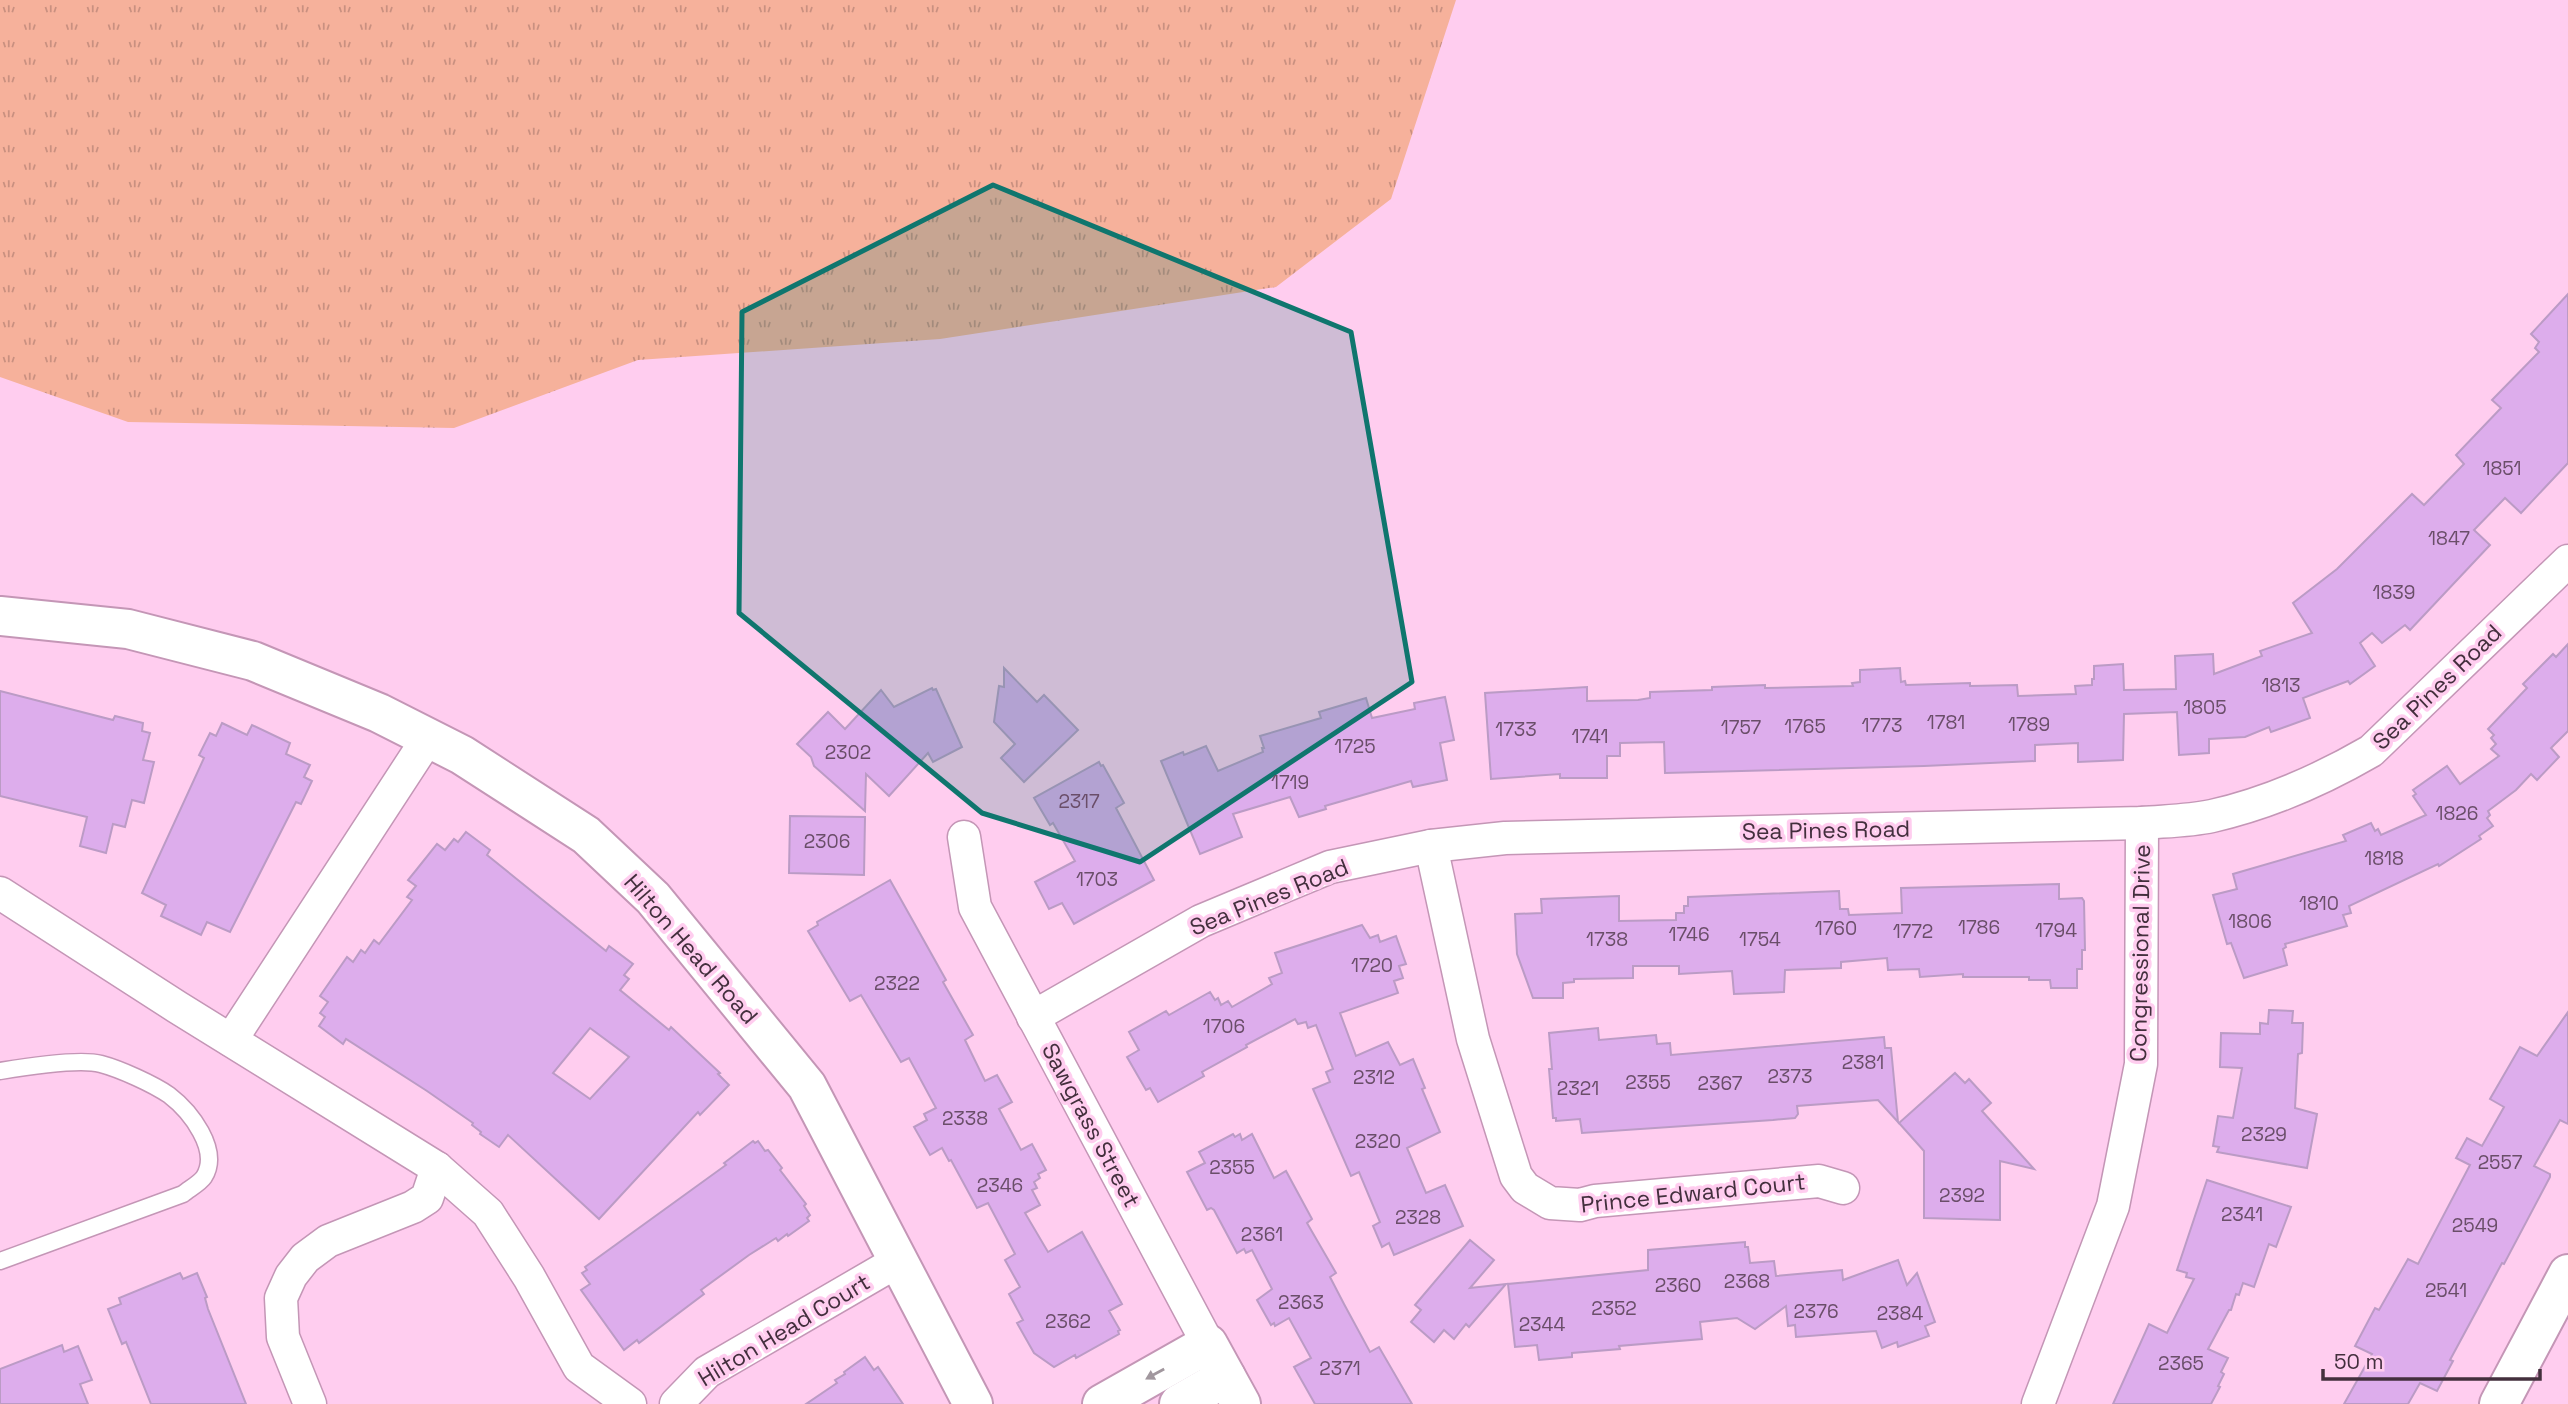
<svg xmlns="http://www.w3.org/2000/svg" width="2568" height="1404" font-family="'Space Grotesk',sans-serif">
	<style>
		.grass { fill: url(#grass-tufts) }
		.building { fill: #ddadec; stroke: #bb9bc5; stroke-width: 2; fill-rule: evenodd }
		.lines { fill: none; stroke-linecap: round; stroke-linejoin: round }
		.lane-casing { stroke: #c496b6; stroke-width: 19 }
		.street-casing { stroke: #c496b6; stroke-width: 35 }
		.secondary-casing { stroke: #c496b6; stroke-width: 42 }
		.lane { stroke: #fff; stroke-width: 16 }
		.street { stroke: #fff; stroke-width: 32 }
		.secondary { stroke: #fff; stroke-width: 38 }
		.oneway { fill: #a1979e }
		.marked { fill: #0f766e; fill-opacity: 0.2; stroke: #0f766e; stroke-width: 5; stroke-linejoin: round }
		.labels { text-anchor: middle; stroke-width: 7; stroke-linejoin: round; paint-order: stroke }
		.number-label { font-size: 19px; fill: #6a4e69 }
		.street-label { font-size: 23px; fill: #432f3d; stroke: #ffcdef }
	</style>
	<defs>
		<pattern id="grass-tufts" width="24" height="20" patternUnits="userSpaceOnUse" patternTransform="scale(1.75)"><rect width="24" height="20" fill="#f6b19b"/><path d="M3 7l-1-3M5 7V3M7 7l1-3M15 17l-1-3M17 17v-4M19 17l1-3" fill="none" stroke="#c99080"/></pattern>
	</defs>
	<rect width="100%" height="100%" fill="#ffcdef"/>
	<path class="grass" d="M0,0H1456L1391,199L1276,287L940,339L638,360L454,428L128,422L0,377Z"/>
	<g class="building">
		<path d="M2568,294V463L2521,513L2505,498L2474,530L2490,545L2410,630L2405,625L2382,643L2372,633L2360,643L2375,666L2350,684L2348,681L2303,698L2310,718L2271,732L2269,727L2245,737L2209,739V753L2179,755L2177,712L2124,714L2123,760L2078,762V743L2035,745V761L1924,766L1665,773L1664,742L1620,743V756H1607V778H1560V774L1491,779L1485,693L1587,687V701L1638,700L1650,698V692L1712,690V687L1765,685V688L1853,686L1852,683L1860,682V670L1900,668L1901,682L1905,681L1906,685L1970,683V686L2017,685L2018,696L2076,694L2075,686L2092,685V679H2094V666L2123,664L2124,690L2176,689L2175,656L2213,654L2214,674L2262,656L2260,651L2312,633L2293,603L2337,569L2412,494L2424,505L2464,464L2456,455L2501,408L2492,400L2539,352L2535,348L2539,342L2531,334Z"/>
		<path d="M2568,644V731L2551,748L2559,757L2537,780L2531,774L2516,790L2488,811L2490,815L2487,818L2493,826L2479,836L2481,839L2439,866L2438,864L2349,906L2351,913L2343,915L2347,926L2285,944L2286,947L2283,949L2287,965L2244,978L2231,943L2227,944L2213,895L2237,889L2233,874L2346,841L2343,835L2371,823L2375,831L2378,829L2381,835L2426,815L2413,796L2416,794L2413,790L2447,766L2460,784L2499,756L2491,749L2496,744L2491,738L2494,735L2488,729L2527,688L2523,684L2553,654L2556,657Z"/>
		<path d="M1004,668L1037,702L1044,695L1078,730L1024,782L1001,758L1015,744L994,722L999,686L1004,687Z"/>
		<path d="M932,688L933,690L936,689L962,747L933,762L928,753L889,796L866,774L865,811L814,766L811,757L797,744L828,712L845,729L881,690L894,707Z"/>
		<path d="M0,691L113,720L115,716L143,723L142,731L150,733L143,760L154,762L144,803L132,800L125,827L113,824L106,853L80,846L87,817L0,796Z"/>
		<path d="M1445,697L1454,740L1440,743L1447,780L1413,787L1411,781L1325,806L1326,809L1299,817L1290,797L1233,814L1242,837L1200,854L1161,761L1183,752L1184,755L1206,746L1218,771L1263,752L1262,748H1264L1260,736L1321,718L1319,712L1366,698L1372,718L1415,709L1414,703Z"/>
		<path d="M222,723L247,735L252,725L290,743L286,754L310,765L304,777L312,781L301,804L296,802L230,932L207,922L201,935L161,916L166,905L142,893L204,758L199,755L210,733L216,736Z"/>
		<path d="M1099,762L1101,766L1103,765L1124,803L1116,808L1154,880L1074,924L1062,903L1049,909L1035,882L1075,861L1053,823L1050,825L1034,798Z"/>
		<path d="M790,816L865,817L864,875L789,873Z"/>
		<path d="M466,832L490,850L487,855L606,951L609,946L633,964L624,975L629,979L620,990L669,1030L671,1027L720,1073L718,1074L729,1085L700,1115L698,1112L599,1219L508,1135L499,1147L480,1134L481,1132L472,1125L473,1123L427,1091L346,1039L343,1044L319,1026L325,1017L320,1013L328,1002L320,996L347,957L353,962L361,950L365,953L374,940L379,944L412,900L407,897L416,886L408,880L417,869L437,844L445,850L454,839L458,842ZM590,1028L629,1057L590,1099L553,1073Z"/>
		<path d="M890,880L946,980L943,982L973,1035L965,1040L985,1081L997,1075L1012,1102L999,1109L1021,1150L1032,1144L1046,1170L1038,1174L1040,1178L1034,1182L1037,1188L1032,1190L1040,1205L1025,1213L1048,1252L1082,1232L1122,1304L1109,1311L1120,1330L1118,1331L1119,1334L1076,1358L1075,1355L1054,1367L1034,1353L1017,1323L1023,1320L1009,1294L1020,1287L1005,1260L1015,1254L988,1203L977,1208L951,1160L949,1161L942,1148L930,1155L914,1127L927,1120L924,1114L936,1108L909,1058L901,1062L861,995L850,1001L808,931L818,925L817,922Z"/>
		<path d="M2059,884V899L2082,898L2084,901L2085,950H2082V969H2077V988H2051L2050,980H2029V977H1963V974L1920,977L1919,969L1888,970L1887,958L1841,962V968L1785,970L1784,992L1734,994L1732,971L1679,974V966H1633V978L1574,979V982L1563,983V998H1533L1517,954L1515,914L1542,913L1541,899L1619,896V921L1676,920V913H1684V906H1688V897L1839,891L1840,909H1848L1849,915L1902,913L1901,888Z"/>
		<path d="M1362,925L1370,938L1378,935L1380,942L1396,936L1406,964L1399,966L1403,978L1394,981L1398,993L1340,1013L1356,1056L1388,1042L1400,1065L1413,1059L1425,1088L1422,1089L1440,1132L1407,1148L1426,1193L1445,1185L1463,1226L1394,1255L1389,1243L1382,1247L1373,1226L1380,1222L1359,1172L1351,1176L1313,1089L1330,1082L1326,1072L1333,1069L1316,1025L1308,1028L1306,1022L1298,1024L1295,1019L1246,1045L1247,1047L1202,1072L1204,1076L1158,1102L1150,1088L1146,1090L1127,1057L1139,1050L1129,1032L1166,1011L1169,1015L1210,992L1215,1000L1218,998L1221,1005L1228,1001L1232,1007L1272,984L1269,978L1282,973L1275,953Z"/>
		<path d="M2269,1010L2293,1011L2292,1023H2303L2302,1053L2298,1054L2295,1108L2317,1114L2307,1168L2217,1152L2219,1147L2213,1146L2218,1116L2233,1118L2242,1068L2220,1067L2221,1033L2260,1034V1023L2268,1024Z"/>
		<path d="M2568,1012V1124L2560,1120L2534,1166L2550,1174V1177L2504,1264L2502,1263L2477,1310L2450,1360L2453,1361L2437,1391L2420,1383L2408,1404H2344L2372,1354L2355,1346L2375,1308L2379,1310L2408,1259L2418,1264L2470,1165L2456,1158L2467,1138L2482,1146L2504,1107L2490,1099L2520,1047L2537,1056Z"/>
		<path d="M1598,1028L1599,1040L1656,1035L1657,1044L1670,1043L1671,1055L1884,1037L1885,1048H1891L1898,1122L1878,1100L1797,1106L1798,1114L1795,1118L1773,1120L1582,1133L1580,1119L1556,1121V1118H1553L1549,1069H1552L1549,1033Z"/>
		<path d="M1955,1073L1965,1083L1969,1079L1991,1103L1982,1111L2034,1169L2000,1161V1220L1924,1218V1151L1899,1123Z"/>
		<path d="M1233,1134L1235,1137L1240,1134L1242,1140L1252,1134L1274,1178L1286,1171L1312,1219L1307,1223L1336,1273L1330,1277L1344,1304L1370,1352L1379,1347L1412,1404H1315L1294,1367L1311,1358L1289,1318L1275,1326L1274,1323L1271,1325L1257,1300L1272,1289L1252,1250L1246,1253L1244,1249L1237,1253L1214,1210L1211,1208L1207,1210L1187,1172L1205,1163L1199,1152Z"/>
		<path d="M753,1141L755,1143L758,1141L765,1151L768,1150L782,1168L780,1170L806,1204L804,1206L810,1215L807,1218L809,1221L788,1236L787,1234L778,1241L776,1238L749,1255L701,1290L704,1294L639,1343L637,1340L624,1350L581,1290L590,1284L582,1273L587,1270L585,1267L726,1165L724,1163Z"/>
		<path d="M2207,1180L2291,1207L2276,1247L2269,1244L2254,1287L2243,1283L2239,1295L2236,1294L2231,1310H2229L2208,1349L2228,1358L2221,1372L2224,1374L2218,1386L2220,1387L2211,1404H2113L2149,1324L2167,1333L2194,1279L2186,1277L2187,1273L2177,1270Z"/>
		<path d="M1470,1240L1494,1260L1470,1288L1506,1284L1469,1327L1466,1324L1454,1339L1444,1330L1434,1342L1411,1322L1421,1310L1415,1305Z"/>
		<path d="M1745,1242V1247H1748L1750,1263L1774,1261L1776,1276L1842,1270L1843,1280L1898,1260L1907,1285L1917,1273L1935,1322L1925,1326L1929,1336L1898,1347L1897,1342L1882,1348L1876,1331L1796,1337L1795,1325L1788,1326L1786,1306L1755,1329L1737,1318L1700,1322L1702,1339L1619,1346L1620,1349L1572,1353V1357L1539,1360L1537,1345L1515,1347L1508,1284L1648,1270V1250Z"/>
		<path d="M180,1273L183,1279L197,1273L207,1297L205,1298L208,1309L246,1404H151L126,1342L122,1344L108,1309L121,1304L119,1298Z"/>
		<path d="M62,1345L64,1352L78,1346L92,1380L80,1384L88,1404H0V1369Z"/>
		<path d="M865,1357L874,1370L878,1367L903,1404H806L837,1383L835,1380L845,1374L844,1372Z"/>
	</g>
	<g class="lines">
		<g class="lane-casing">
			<path id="lane" d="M0,1071C24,1067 79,1058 101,1064C120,1069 153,1084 169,1095C190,1111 221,1150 204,1177C200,1183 189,1189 183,1194L0,1261"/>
		</g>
		<g class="street-casing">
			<g id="street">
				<path d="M964,837L975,907L1208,1344"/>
				<path d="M1431,846L1473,1039L1516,1176L1525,1188L1550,1203L1580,1205L1595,1201L1819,1181L1843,1188"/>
				<path d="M0,893L177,1007L437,1168L488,1213L529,1277L579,1367L630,1404"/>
				<path d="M1033,1017L1201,921L1330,867L1431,846L1505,838L2142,823C2165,821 2189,821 2212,816C2269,803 2321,780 2371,751L2568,561"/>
				<path d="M231,1040L428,738"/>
				<path d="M310,1404L283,1337L281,1298L291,1276L305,1258L328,1241L413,1207L427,1198L437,1168"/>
				<path d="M676,1404L707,1372L898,1261"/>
				<path d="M2038,1404L2113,1206L2141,1064L2142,823"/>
			</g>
		</g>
		<g class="secondary-casing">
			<g id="secondary">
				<path d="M0,616L128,629L253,661L379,713L462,755L586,835L653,898L807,1086L973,1404"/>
				<path d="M1102,1404L1208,1344L1241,1404"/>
				<path d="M1179,1404L1226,1377"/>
				<path d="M2499,1404L2568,1274"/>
			</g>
		</g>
		<use href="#lane" class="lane"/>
		<use href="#street" class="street"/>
		<use href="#secondary" class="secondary"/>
	</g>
	<defs><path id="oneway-solid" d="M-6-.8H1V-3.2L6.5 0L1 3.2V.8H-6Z" transform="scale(1.75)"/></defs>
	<use class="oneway" href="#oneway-solid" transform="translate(1155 1374) rotate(151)"/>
	<path class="marked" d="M993,185L1351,332L1412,682L1140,862L982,813L739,613L742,312Z"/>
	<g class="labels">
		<g class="number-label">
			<text x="2502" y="475">1851</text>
			<text x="2449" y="545">1847</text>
			<text x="2394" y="599">1839</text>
			<text x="2281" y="692">1813</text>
			<text x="2205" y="714">1805</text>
			<text x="1946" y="729">1781</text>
			<text x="2029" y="731">1789</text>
			<text x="1882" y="732">1773</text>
			<text x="1805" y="733">1765</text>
			<text x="1741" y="734">1757</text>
			<text x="1516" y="736">1733</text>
			<text x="1590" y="743">1741</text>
			<text x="1355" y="753">1725</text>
			<text x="848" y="759">2302</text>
			<text x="1290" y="789">1719</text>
			<text x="1079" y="808">2317</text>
			<text x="2457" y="820">1826</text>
			<text x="827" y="848">2306</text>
			<text x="2384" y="865">1818</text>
			<text x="1097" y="886">1703</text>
			<text x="2319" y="910">1810</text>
			<text x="2250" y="928">1806</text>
			<text x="1979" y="934">1786</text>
			<text x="1836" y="935">1760</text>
			<text x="2056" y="937">1794</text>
			<text x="1913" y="938">1772</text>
			<text x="1689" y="941">1746</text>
			<text x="1607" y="946">1738</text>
			<text x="1760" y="946">1754</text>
			<text x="1372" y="972">1720</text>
			<text x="897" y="990">2322</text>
			<text x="1224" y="1033">1706</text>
			<text x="1863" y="1069">2381</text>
			<text x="1790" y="1083">2373</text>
			<text x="1374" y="1084">2312</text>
			<text x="1648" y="1089">2355</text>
			<text x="1720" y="1090">2367</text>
			<text x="1578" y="1095">2321</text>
			<text x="965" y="1125">2338</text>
			<text x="2264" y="1141">2329</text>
			<text x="1378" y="1148">2320</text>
			<text x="2500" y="1169">2557</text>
			<text x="1232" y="1174">2355</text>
			<text x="1000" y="1192">2346</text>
			<text x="1962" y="1202">2392</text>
			<text x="2242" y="1221">2341</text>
			<text x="1418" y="1224">2328</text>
			<text x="2475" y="1232">2549</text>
			<text x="1262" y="1241">2361</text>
			<text x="1747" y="1288">2368</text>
			<text x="1678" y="1292">2360</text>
			<text x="2446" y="1297">2541</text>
			<text x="1301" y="1309">2363</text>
			<text x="1614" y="1315">2352</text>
			<text x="1816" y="1318">2376</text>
			<text x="1900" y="1320">2384</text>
			<text x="1068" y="1328">2362</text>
			<text x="1542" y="1331">2344</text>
			<text x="2181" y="1370">2365</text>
			<text x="1340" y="1375">2371</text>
		</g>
		<g class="street-label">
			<text transform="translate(2437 687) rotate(-44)" y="8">Sea Pines Road</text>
			<text transform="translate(1826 830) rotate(-1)" y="8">Sea Pines Road</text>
			<text transform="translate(1269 897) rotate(-22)" y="8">Sea Pines Road</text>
			<text transform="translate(691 949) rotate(49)" y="8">Hilton Head Road</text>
			<text transform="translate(2140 953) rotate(-89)" y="8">Congressional Drive</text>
			<text transform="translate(1091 1125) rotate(62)" y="8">Sawgrass Street</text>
			<text transform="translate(1693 1193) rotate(-6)" y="8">Prince Edward Court</text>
			<text transform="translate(784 1330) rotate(-31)" y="8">Hilton Head Court</text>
		</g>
	</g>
	<path d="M2323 1369v10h217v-10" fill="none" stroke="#432f3d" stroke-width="3.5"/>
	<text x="2334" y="1369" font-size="21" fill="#432f3d" stroke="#ffcdef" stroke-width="5" paint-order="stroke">50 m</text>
</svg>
